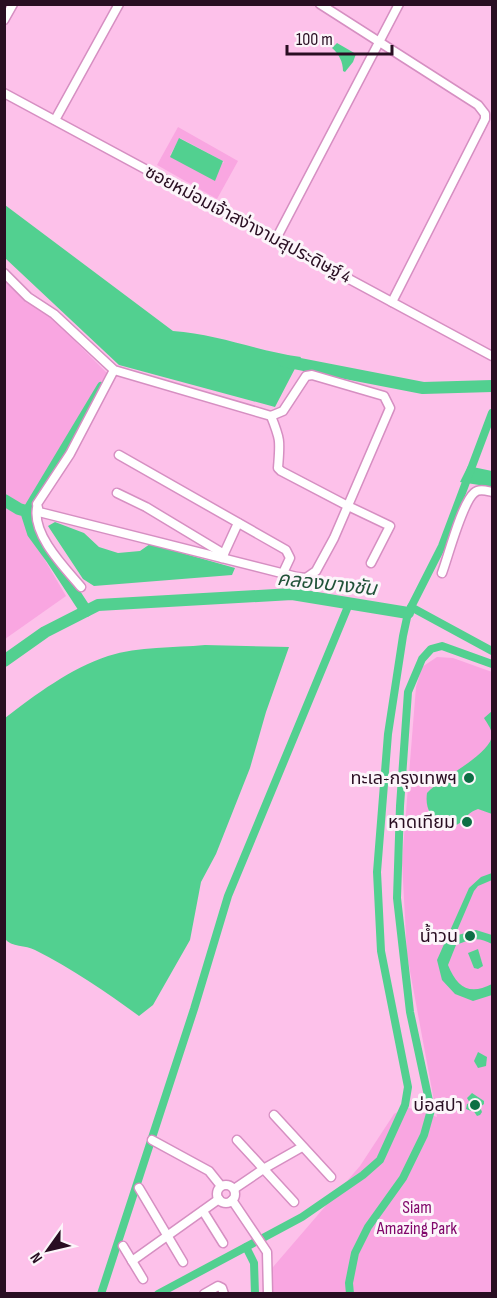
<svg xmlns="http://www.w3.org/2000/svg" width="497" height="1298" font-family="'Sofia Sans Condensed','Noto Sans Thai',sans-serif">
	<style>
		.green { fill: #f9a6e1; fill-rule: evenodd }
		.water { fill: #52d090 }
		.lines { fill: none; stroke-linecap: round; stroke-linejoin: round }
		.canal { stroke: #52d090; stroke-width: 8 }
		.river { stroke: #52d090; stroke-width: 12 }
		.street-casing { stroke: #d68fc2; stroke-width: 11 }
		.street { stroke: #fff; stroke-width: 8 }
		.poi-dot { fill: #0d6f45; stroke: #fcf5fa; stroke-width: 2 }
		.labels { text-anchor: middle; stroke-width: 6; stroke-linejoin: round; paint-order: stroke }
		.street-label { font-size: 18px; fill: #290e22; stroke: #fcf5fa }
		.poi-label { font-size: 18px; fill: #290e22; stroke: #fcf5fa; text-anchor: end }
		.park-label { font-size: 18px; fill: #81086b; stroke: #fcf5fa }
		.water-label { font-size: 20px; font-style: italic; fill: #205238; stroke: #fcf5fa }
	</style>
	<rect width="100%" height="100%" fill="#fdc1ea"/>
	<g class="green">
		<path d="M178,127L238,161L217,199L157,165ZM180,138L223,161L224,163L170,155Z"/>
		<path d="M4,279L25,300L51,317L109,375L58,465L29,508L28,531L66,596L5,639Z"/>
		<path d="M437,657L453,658L492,672V1293H268L267,1274L360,1166L394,1114L406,1107L437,1117L407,955L402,862L416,687L422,667Z"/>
	</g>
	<g class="water">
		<path d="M337,43L356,54L353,62L345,72L343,71C343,62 339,54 332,48Z"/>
		<path d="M179,138L223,161L215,181L170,157Z"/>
		<path d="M5,205L173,331C217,334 258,351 301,357L275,407L119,365L5,258Z"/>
		<path d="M468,466L492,471V487L460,482Z"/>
		<path d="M55,522L84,533L99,547L118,553L140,551L150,544L235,568L232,575L94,586L83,579L48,526Z"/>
		<path d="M205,645L289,647L266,712L250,768L216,854L201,882L190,940L153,1005L139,1016C106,992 71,968 35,950C26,945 11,947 5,939V718C35,695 71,668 108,656C139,646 174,648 205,645Z"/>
		<path d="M492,711V814L478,809C459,816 467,828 442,826C430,816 425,808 427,793C440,778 493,754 492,734C491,728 487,723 484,718Z"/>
		<path d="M492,873V880L478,886L474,891L456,933L458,935L476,930L492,935V944C478,936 471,939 456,945L448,965C457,987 469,996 492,984V995L473,1001L455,994L442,980L437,960L469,888L481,877Z"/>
		<path d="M478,949L483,966L478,969L474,968L468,953Z"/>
		<path d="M478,1052L487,1057L486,1066L478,1068L474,1061Z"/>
		<path d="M472,1093L484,1101V1104L480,1107L482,1112L480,1115L477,1116L473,1110L471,1111L466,1109L467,1104L470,1103L467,1098Z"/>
	</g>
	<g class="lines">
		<g class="canal">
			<path d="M26,511L101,386"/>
			<path d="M411,607L492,651"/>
			<path d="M246,1247L254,1263L255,1294"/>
			<path d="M101,1294L194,1009L228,896L349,604"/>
			<path d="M158,1294L302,1217L363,1175L380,1160L405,1105L408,1087L381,951L377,872L388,734L403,636L408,613L442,546L492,413"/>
			<path d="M350,1294L349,1283L355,1253L368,1227L403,1178L424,1135L431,1110L410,1012L397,898L400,806L408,692L422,659L431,649L442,646L492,664"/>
		</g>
		<g class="river">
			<path d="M284,361L423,388L492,386"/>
			<path d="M4,500L19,509L26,511L33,533L52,559L86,611"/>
			<path d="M4,661L45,632L98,605L292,594L408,613"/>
		</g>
		<g class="street-casing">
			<g id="street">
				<path d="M320,4L478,105L485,114V119L392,302"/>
				<path d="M4,20L13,4"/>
				<path d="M4,93L492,356"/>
				<path d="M55,120L119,4"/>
				<path d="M276,239L399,4"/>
				<path d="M4,273L28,297L54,314L114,370L271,416L283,411L306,376L312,375L384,396L390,408L334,538L316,571L306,578L297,577L39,512L37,504L70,454L114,370"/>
				<path d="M271,416C281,441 280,441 278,468L281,471L348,506L390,526L371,563"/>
				<path d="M119,455L286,550L290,558L283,573"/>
				<path d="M117,493L146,507L224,554"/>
				<path d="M37,508C32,535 65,568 81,587"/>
				<path d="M222,558L238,523"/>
				<path d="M442,573C448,557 462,503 474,493C479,488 487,491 492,492"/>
				<path d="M274,1115L331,1177"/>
				<path d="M152,1140L209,1171L221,1186"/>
				<path d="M237,1140L294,1202"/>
				<circle cx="226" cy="1194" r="9"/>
				<path d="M139,1188L183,1262"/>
				<path d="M234,1189L265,1168L302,1147"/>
				<path d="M232,1200L267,1252L268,1294"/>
				<path d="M203,1211L223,1243"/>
				<path d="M123,1246L143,1279"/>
				<path d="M132,1261L219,1199"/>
				<path d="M204,1294L218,1286L222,1288L224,1294"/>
			</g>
		</g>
		<use href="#street" class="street"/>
	</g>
	<g class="poi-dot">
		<circle cx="469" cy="778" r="6"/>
		<circle cx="467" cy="822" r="6"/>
		<circle cx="470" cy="936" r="6"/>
		<circle cx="475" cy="1105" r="6"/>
	</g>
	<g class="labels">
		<g class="street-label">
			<text transform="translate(248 224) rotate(28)" y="6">ซอยหม่อมเจ้าสง่างามสุประดิษฐ์ 4</text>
		</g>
		<g class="poi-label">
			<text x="457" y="784">ทะเล-กรุงเทพฯ</text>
			<text x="455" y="828">หาดเทียม</text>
			<text x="458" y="942">น้ำวน</text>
			<text x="463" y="1111">บ่อสปา</text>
		</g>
		<g class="park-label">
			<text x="417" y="1213">Siam<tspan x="417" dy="21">Amazing Park</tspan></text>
		</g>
		<g class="water-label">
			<text transform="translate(327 583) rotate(6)" y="7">คลองบางชัน</text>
		</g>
	</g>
	<rect width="497" height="1298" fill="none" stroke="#290e22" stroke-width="12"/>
	<g transform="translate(48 1250) rotate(236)" stroke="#fcf5fa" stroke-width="4.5" paint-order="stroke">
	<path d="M0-4.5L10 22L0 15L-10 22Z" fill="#290e22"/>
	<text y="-9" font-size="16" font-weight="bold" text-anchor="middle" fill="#290e22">N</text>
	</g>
	<path d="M287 45v9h105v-9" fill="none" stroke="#290e22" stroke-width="3"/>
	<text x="296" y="45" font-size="18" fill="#290e22" stroke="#fcf5fa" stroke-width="4.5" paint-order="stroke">100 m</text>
</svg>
